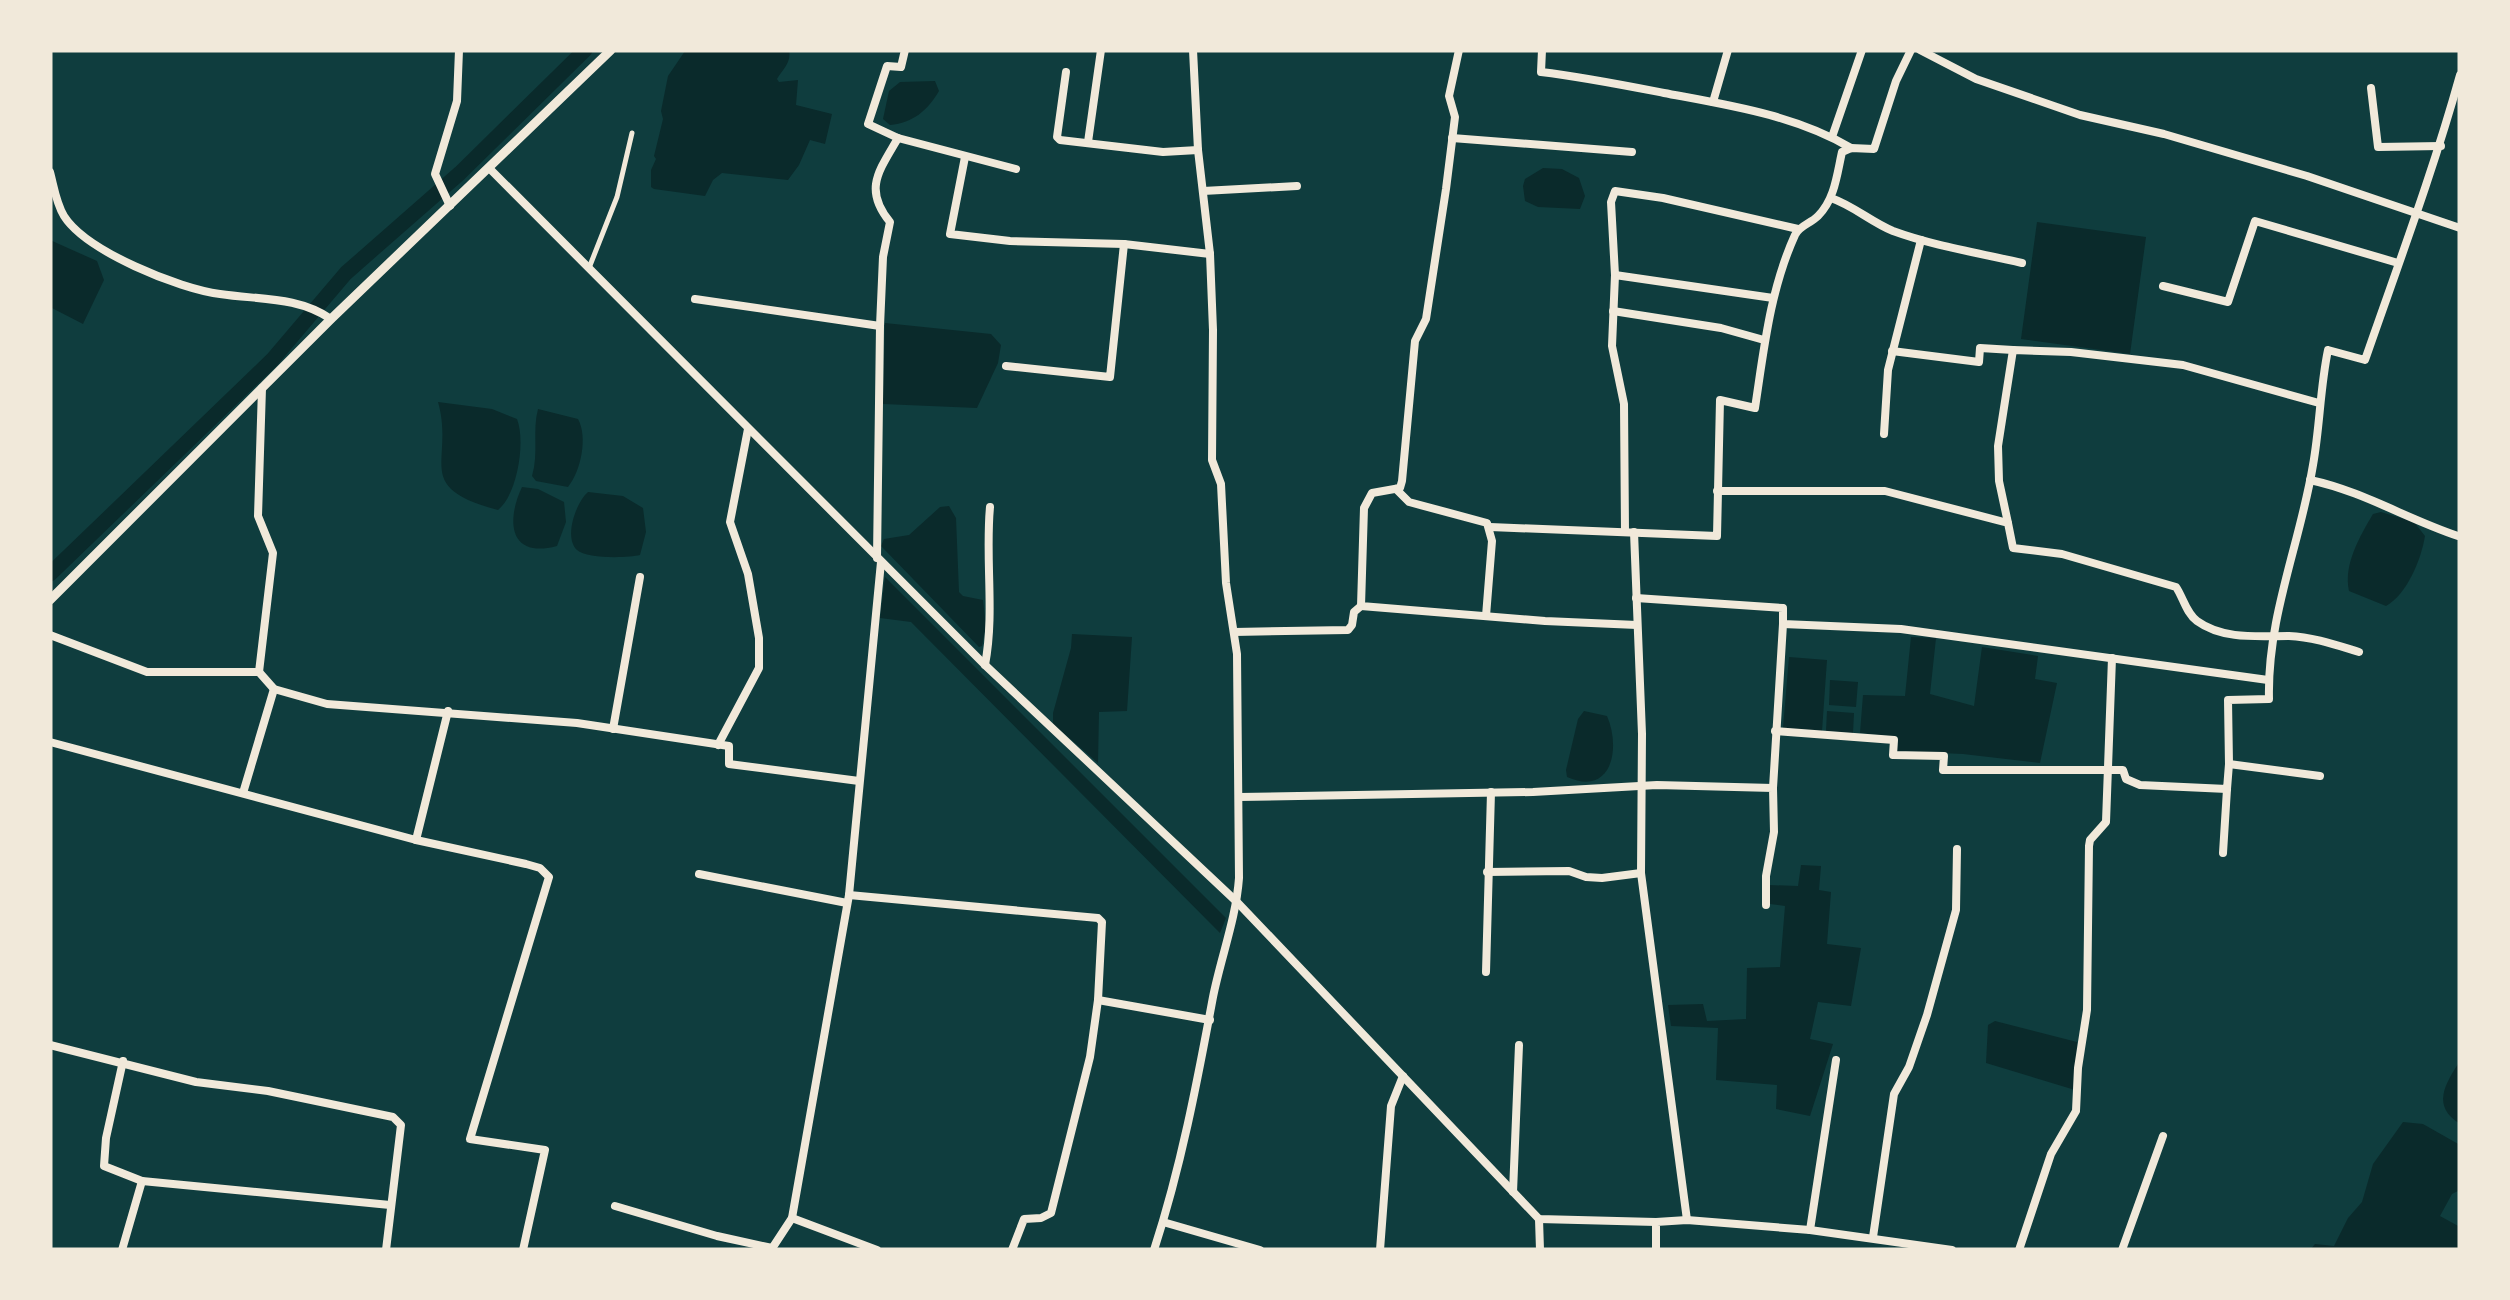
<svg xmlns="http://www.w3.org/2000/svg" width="2510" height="1300" font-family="'Public Sans',sans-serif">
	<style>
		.water { fill: #0a2a2b }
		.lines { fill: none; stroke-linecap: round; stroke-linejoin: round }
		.canal { stroke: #0a2a2b; stroke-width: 15 }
		.pedestrian { stroke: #f1e9da; stroke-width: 5 }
		.minor { stroke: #f1e9da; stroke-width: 8 }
		.tertiary { stroke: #f1e9da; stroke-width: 9 }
	</style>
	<rect width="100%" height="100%" fill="#0f3d3e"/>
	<g class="water">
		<path d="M693,50H789C792,63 781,71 777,79L779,82L798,80L796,105L832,114L825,144L810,140L799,165L788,180L722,173L713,180L705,196L654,189L651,187V170L656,159L654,156L663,119L661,111L668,76L685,51Z"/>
		<path d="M935,81L939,91C928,110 913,123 890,125L883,119L889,91L900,82Z"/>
		<path d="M1543,168L1562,169L1579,178L1585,196L1580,209L1538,207L1525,201L1523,186L1525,179Z"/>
		<path d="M2037,222L2146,237L2130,354L2021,339Z"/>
		<path d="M50,240L97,261L104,280L83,324L50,307Z"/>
		<path d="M885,323L991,334L1001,345L998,363L977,408L883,404Z"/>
		<path d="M438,402L492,409L517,419C526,442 517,495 498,510C411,487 455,462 438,402Z"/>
		<path d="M538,409L578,419C588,437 581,471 568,487L536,481L532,476C539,453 532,431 538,409Z"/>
		<path d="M522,487L538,489L564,502L566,522L557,546C509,559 506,521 522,487Z"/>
		<path d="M588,492L623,496L643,508L646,532L640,555C628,558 586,559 577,550C563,537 577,501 588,492Z"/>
		<path d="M949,506L956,518L959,592L963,596L983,600L986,626L982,646L979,647L881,546L884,539L909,535L940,507Z"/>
		<path d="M2381,512L2414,522L2425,536C2421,560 2407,594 2386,606L2349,591C2343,565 2360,536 2373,514Z"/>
		<path d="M885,577L1226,918L1220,933L911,622L880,618Z"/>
		<path d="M1072,634L1132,637L1127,711L1099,712L1098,763L1053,724V713L1071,648Z"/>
		<path d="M1911,637L1936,638L1930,694L1974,706L1982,647L2038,656L2035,679L2057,683L2040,763L1963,754L1897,751L1898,737L1860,733L1863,695L1905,696Z"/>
		<path d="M1789,657L1827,660L1822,731L1783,728Z"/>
		<path d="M1830,680L1858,682L1856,707L1829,705Z"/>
		<path d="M1584,711L1607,716C1621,748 1612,797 1567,777L1566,770L1578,719Z"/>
		<path d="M1827,711L1854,713L1853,733L1826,731Z"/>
		<path d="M1801,865L1821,866L1819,890L1831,892L1827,944L1861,948L1851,1006L1818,1002L1810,1039L1833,1044L1810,1116L1776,1109L1777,1085L1716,1080L1718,1028L1671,1026L1668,1005L1703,1004L1707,1021L1746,1019L1747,968L1780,967L1785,906L1770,904L1769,885L1798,886Z"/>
		<path d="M1995,1021L2077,1042L2075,1090L1986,1063L1988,1025Z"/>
		<path d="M2460,1061V1124C2431,1106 2445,1084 2460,1061Z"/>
		<path d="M2403,1122L2423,1124L2460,1145V1190L2452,1194L2440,1216L2460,1227V1250H2310L2315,1244L2334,1246L2348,1218L2362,1202L2373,1164Z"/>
	</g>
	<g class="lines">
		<path class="canal" d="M50,574L272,360L346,273L460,173L585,50"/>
		<path class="pedestrian" d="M589,268L617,197L632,133"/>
		<g class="minor">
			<path d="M905,50L901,67L887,66L868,124L898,138L1016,169"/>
			<path d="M1459,50L1449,96L1455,117L1446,189L1426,319L1415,341L1402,481L1400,488L1372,493L1364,508L1361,606L1545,621L1637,625"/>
			<path d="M1542,50L1541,72C1583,77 1623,85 1664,93C1728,105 1795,115 1851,148"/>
			<path d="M1920,50L1976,79L2080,115L2164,134L2307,176L2460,228"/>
			<path d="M1066,72L1057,137L1060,140L1163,152L1198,150"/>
			<path d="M2371,88L2378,147L2441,146"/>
			<path d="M1713,102L1728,50"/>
			<path d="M1832,137L1862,50"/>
			<path d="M1452,138L1632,152"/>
			<path d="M1088,142L1101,50"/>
			<path d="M965,157L950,234L1010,241L1124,244"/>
			<path d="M490,169L985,665L1237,902L1539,1219L1656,1222"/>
			<path d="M50,172C54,187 56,203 64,216C86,251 179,289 220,294C259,300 297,296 331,319"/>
			<path d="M1203,191L1297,186"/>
			<path d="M1831,198C1854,206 1871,222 1893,231C1934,246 1979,253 2022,263"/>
			<path d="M450,206L435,174L457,101L459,50"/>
			<path d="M1615,275L1611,202L1615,191L1663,198L1798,229"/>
			<path d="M2163,286L2228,302L2255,221L2398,263"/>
			<path d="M695,299L880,326"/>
			<path d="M1613,311L1721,328L1764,340"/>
			<path d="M1892,351L1979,362L1980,348L2013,350"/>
			<path d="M1006,366L1110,377L1124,244L1210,254"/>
			<path d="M1884,434L1888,370L1921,240"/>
			<path d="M2310,480C2362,491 2407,519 2458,536"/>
			<path d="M1396,489L1409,502L1487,523L1492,541L1486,616"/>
			<path d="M1717,491H1885L2008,523L2013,548L2062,554L2176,587C2183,597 2186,613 2197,621C2223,640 2259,636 2289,636C2313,637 2336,645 2359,652"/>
			<path d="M2008,523L1999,481L1998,446L2013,350L2071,352L2183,365L2319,403"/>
			<path d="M1490,527L1717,536L1720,400L1755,408C1764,349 1770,290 1795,235C1800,225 1810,224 1818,216C1835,199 1837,174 1842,152L1851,148L1874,149L1896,81L1911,50"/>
			<path d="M1625,532L1624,404L1612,346L1615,275L1773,298"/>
			<path d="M1634,532L1642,734L1641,873L1687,1220"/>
			<path d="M877,558L880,326L883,257L890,222C863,189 879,171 898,138"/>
			<path d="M1636,598L1783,608V624L1901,629L2268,680"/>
			<path d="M1234,632L1348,630L1352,625L1354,612L1361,606"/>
			<path d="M50,635L147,672H259L274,689L327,704L577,723L729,746V764L859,781"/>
			<path d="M985,665C995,612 985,560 990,507"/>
			<path d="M259,672L273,553L258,516L262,388"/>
			<path d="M613,729L640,577"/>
			<path d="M1775,731L1894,740L1893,755L1944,756L1943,770H2123L2126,779L2140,785L2227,789L2229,764"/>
			<path d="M50,742L416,840L526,864L540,868L549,877L470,1139L545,1150L523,1250"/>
			<path d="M718,745L759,668V638L748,574L730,522L748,429"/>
			<path d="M2320,776L2229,764L2228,700L2269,699C2267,617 2300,544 2313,465C2320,426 2320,388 2328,350L2365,360C2398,265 2433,172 2460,75"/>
			<path d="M1773,788L1783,624"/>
			<path d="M243,793L274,689"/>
			<path d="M1239,797L1533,792L1657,785L1773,788L1774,832L1766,876V905"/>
			<path d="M416,840L448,711"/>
			<path d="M2223,853L2227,789"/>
			<path d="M1487,872L1569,871L1586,877L1602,878L1641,873"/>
			<path d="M699,874L847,903"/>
			<path d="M849,895L1098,918L1102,922L1098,1000L1090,1057L1051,1213L1041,1218L1024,1219L1012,1250"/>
			<path d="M1486,972L1491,792"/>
			<path d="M1098,1000L1210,1020"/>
			<path d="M50,1045L196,1082L268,1091L393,1117L401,1125L386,1250"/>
			<path d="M142,1181L390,1205"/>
			<path d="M1513,1192L1519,1045"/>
			<path d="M615,1206L717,1236L772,1248"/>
			<path d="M792,1218L877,1250"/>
			<path d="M1539,1219L1540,1250"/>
			<path d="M1163,1222L1260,1250"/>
			<path d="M1810,1230L1952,1250"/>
			<path d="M1873,1237L1894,1094L1909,1067L1927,1015L1956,910L1957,849"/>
			<path d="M122,1250L142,1181L104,1166L106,1138L123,1061"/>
			<path d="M771,1250L792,1218L849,895L881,562"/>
			<path d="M1154,1250C1181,1167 1197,1083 1213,997C1221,957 1236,919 1239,878L1237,654L1226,583L1221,484L1212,460L1213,330L1210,254L1198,150L1193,50"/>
			<path d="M1380,1250L1391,1106L1403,1076"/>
			<path d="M1656,1250V1222L1687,1220L1810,1230L1836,1060"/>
			<path d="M2019,1250L2051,1154L2076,1111L2078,1068L2087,1010L2089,846L2090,840L2106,822L2112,658"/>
			<path d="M2122,1250L2163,1136"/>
		</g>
		<path class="tertiary" d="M50,600L331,319L611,50"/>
	</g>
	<rect width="2510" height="1300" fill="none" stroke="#f1e9da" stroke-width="105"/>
</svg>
